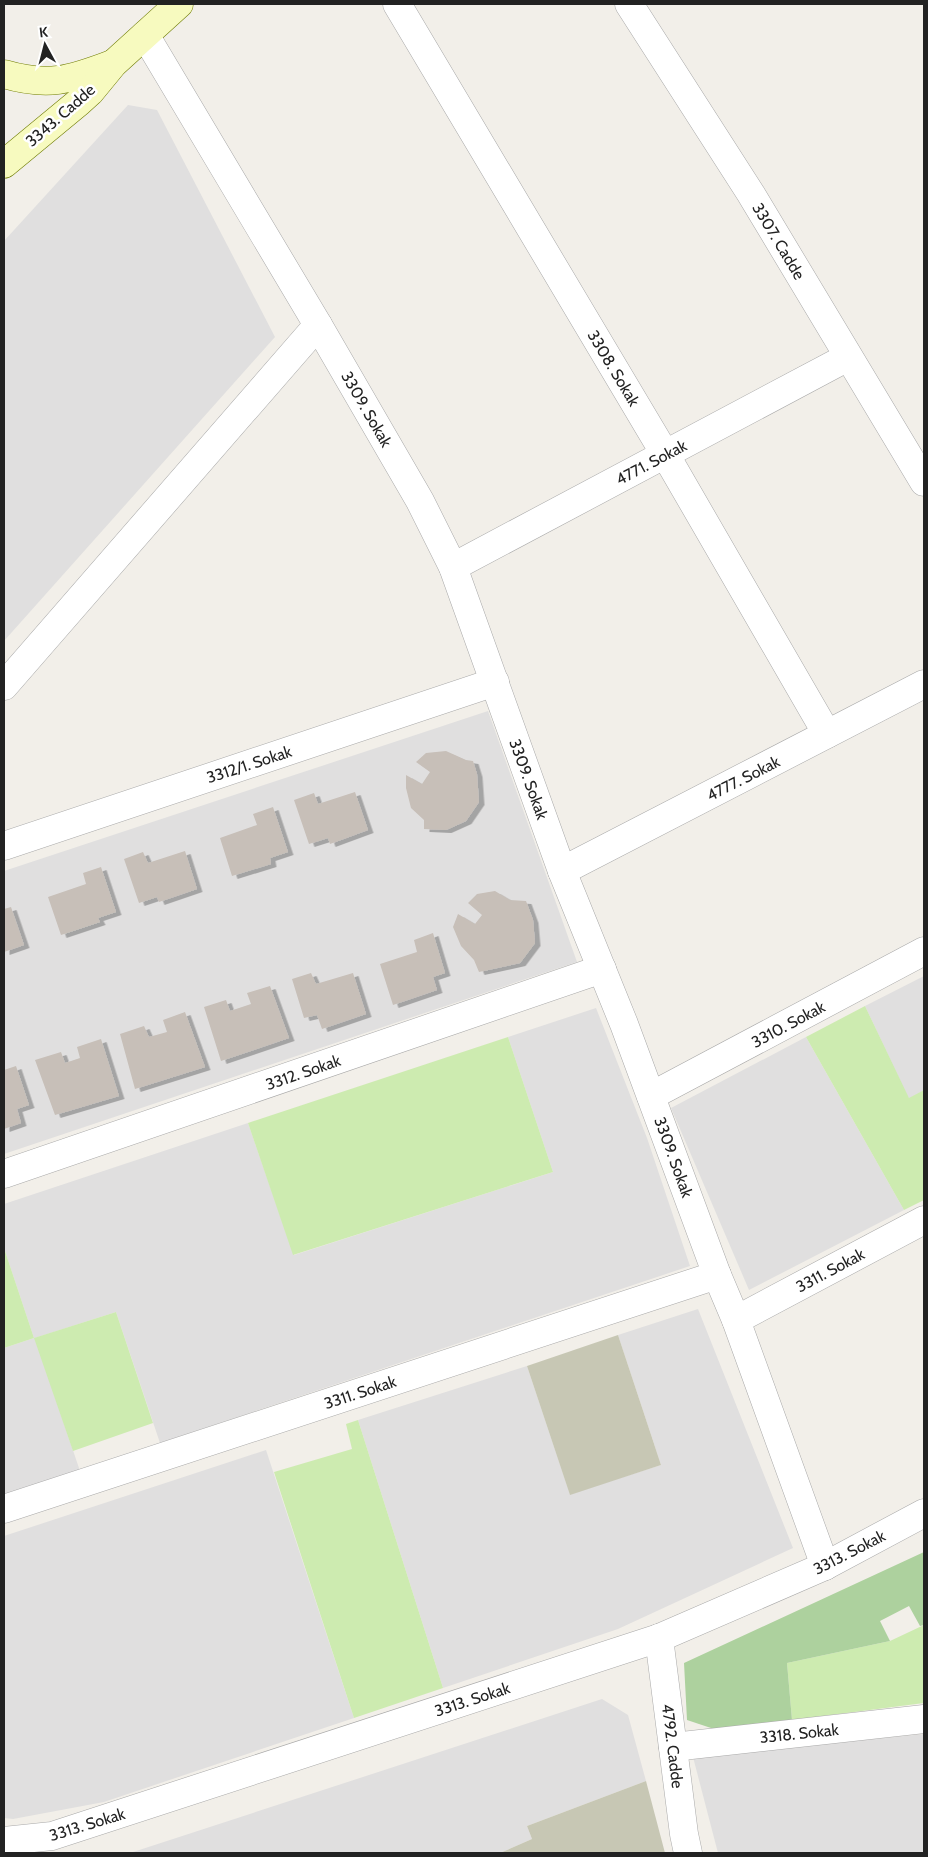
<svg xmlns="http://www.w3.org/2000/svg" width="928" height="1857" font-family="Cabin,sans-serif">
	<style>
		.residential { fill: #e0dfdf }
		.construction { fill: #c7c7b4 }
		.grass { fill: #cdebb0 }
		.forest { fill: #add19e }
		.building { fill: #c7bfb8; filter: url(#shadow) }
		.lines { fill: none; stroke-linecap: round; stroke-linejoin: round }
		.street-casing { stroke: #a9a9a9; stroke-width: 29 }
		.secondary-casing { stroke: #707d05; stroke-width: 29 }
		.street { stroke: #fff; stroke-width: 28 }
		.secondary { stroke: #f7fabf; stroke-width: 28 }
		.labels { text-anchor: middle; stroke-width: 5; stroke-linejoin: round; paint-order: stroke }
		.street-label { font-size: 16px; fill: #222; stroke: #fff }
	</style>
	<defs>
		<filter id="shadow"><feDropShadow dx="5.5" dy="3" stdDeviation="0" flood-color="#0004"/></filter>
	</defs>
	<rect width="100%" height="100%" fill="#f2efe9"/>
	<g class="residential">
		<path d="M128,105L157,110L275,337L4,641V241Z"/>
		<path d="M488,711L577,962L4,1154V871Z"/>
		<path d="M924,976V1090L909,1099L865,1006Z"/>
		<path d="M596,1008L647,1138L690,1266L160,1443L116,1312L35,1338L80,1471L4,1495V1348L34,1338L4,1248V1204L248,1123L294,1255L553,1172L508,1037Z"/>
		<path d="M806,1037L904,1210L749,1290L671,1108Z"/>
		<path d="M698,1309L793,1548L618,1629L443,1688L358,1420L527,1366L570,1494L661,1465L618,1335Z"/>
		<path d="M266,1450L354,1718L104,1802L13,1819L4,1818V1536Z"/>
		<path d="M602,1699L628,1715L646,1781L527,1826L532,1839L500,1853H130Z"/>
		<path d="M924,1734V1853H718L693,1757Z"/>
	</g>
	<g class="construction">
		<path d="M618,1335L661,1465L570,1495L527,1366Z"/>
		<path d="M646,1781L665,1853H500L532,1839L527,1826Z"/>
	</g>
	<g class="grass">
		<path d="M865,1006L909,1098L924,1090V1200L904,1210L806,1037Z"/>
		<path d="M508,1037L553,1172L293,1255L248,1123Z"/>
		<path d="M4,1248L34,1338L116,1312L153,1423L73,1451L34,1338L4,1348Z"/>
		<path d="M358,1420L443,1688L354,1718L274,1472L352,1449L346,1424Z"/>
		<path d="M924,1625V1703L792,1720L787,1663L890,1641Z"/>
	</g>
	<path class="forest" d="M924,1552V1625L920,1626L909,1606L880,1621L890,1641L787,1663L792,1720L714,1729L687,1720L684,1663Z"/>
	<g class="building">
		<path d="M446,751L466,760L473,761L477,774L479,802L466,821L446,830L424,829V820L411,808L406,788V775L422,784L430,772L416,762L426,753Z"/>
		<path d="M355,792L368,830L330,844L328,838L309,844L294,800L314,793L318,804Z"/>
		<path d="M273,807L288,852L270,858L271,864L232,876L220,838L257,825L253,814Z"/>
		<path d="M185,851L197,889L159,902L157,897L139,903L124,859L143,852L148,863Z"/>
		<path d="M101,867L116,912L98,918L100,922L61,935L48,897L86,884L83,873Z"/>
		<path d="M495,891L510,900L526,901L533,920L535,943L520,963L479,972L474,960L461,946L453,927L458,914L475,924L482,915L468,903L477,894Z"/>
		<path d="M11,907L24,945L4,952V909Z"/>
		<path d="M433,933L445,973L433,977L437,990L393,1005L380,964L417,952L414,940Z"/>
		<path d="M311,973L316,984L353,973L366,1014L322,1029L317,1015L304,1018L292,979Z"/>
		<path d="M270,986L289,1038L221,1061L204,1007L226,1000L230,1011L251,1004L247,993Z"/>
		<path d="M185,1012L205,1067L135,1089L120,1034L144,1026L149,1037L167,1032L163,1020Z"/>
		<path d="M101,1039L119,1096L55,1115L35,1060L61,1052L65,1063L80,1058L77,1047Z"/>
		<path d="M16,1066L29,1105L17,1109L21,1123L4,1129V1070Z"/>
	</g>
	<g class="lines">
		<g class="street-casing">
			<g id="street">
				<path d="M397,4L665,454L827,734"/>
				<path d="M629,4L751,194L924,482"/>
				<path d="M145,35L318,325L420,501L453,567L562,871L624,1024L717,1275L736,1320L825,1566"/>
				<path d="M453,567L848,357"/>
				<path d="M4,686L318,325"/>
				<path d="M4,846L495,682"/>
				<path d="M562,871L924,684"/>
				<path d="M651,1096L924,951"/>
				<path d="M4,1174L602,969"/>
				<path d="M736,1320L924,1220"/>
				<path d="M4,1509L717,1275"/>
				<path d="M659,1638L684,1834L688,1853"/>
				<path d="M673,1747L924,1719"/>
				<path d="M4,1841L52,1836L659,1638L825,1566L924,1513"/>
			</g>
		</g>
		<g class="secondary-casing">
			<g id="secondary">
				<path d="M4,74C48,87 70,80 112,64"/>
				<path d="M4,164L79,102L90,92L113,64L179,4"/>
			</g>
		</g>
		<use href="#street" class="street"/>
		<use href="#secondary" class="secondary"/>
	</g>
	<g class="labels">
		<g class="street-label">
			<text transform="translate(60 115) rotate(-41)" y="6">3343. Cadde</text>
			<text transform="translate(779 241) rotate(59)" y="6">3307. Cadde</text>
			<text transform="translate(614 368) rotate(59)" y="6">3308. Sokak</text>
			<text transform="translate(367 409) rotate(60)" y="6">3309. Sokak</text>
			<text transform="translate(651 462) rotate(-28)" y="6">4771. Sokak</text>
			<text transform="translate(249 764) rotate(-18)" y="6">3312/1. Sokak</text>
			<text transform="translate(743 778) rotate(-27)" y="6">4777. Sokak</text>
			<text transform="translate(529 779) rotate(70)" y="6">3309. Sokak</text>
			<text transform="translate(788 1024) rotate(-28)" y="6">3310. Sokak</text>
			<text transform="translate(303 1072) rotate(-19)" y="6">3312. Sokak</text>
			<text transform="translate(674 1157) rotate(70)" y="6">3309. Sokak</text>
			<text transform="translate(830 1270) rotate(-28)" y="6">3311. Sokak</text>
			<text transform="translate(360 1392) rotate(-18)" y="6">3311. Sokak</text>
			<text transform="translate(849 1552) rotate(-27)" y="6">3313. Sokak</text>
			<text transform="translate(472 1699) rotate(-18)" y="6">3313. Sokak</text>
			<text transform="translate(799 1733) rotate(-6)" y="6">3318. Sokak</text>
			<text transform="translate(673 1746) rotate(83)" y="6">4792. Cadde</text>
			<text transform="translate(87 1824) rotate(-17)" y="6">3313. Sokak</text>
		</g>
	</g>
	<rect width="928" height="1857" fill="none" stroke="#222222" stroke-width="10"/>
	<g transform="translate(45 45) rotate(353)" stroke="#ffffff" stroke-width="4" paint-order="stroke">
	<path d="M0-4L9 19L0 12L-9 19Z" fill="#222222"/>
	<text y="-8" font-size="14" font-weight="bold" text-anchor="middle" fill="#222222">K</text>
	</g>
</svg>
